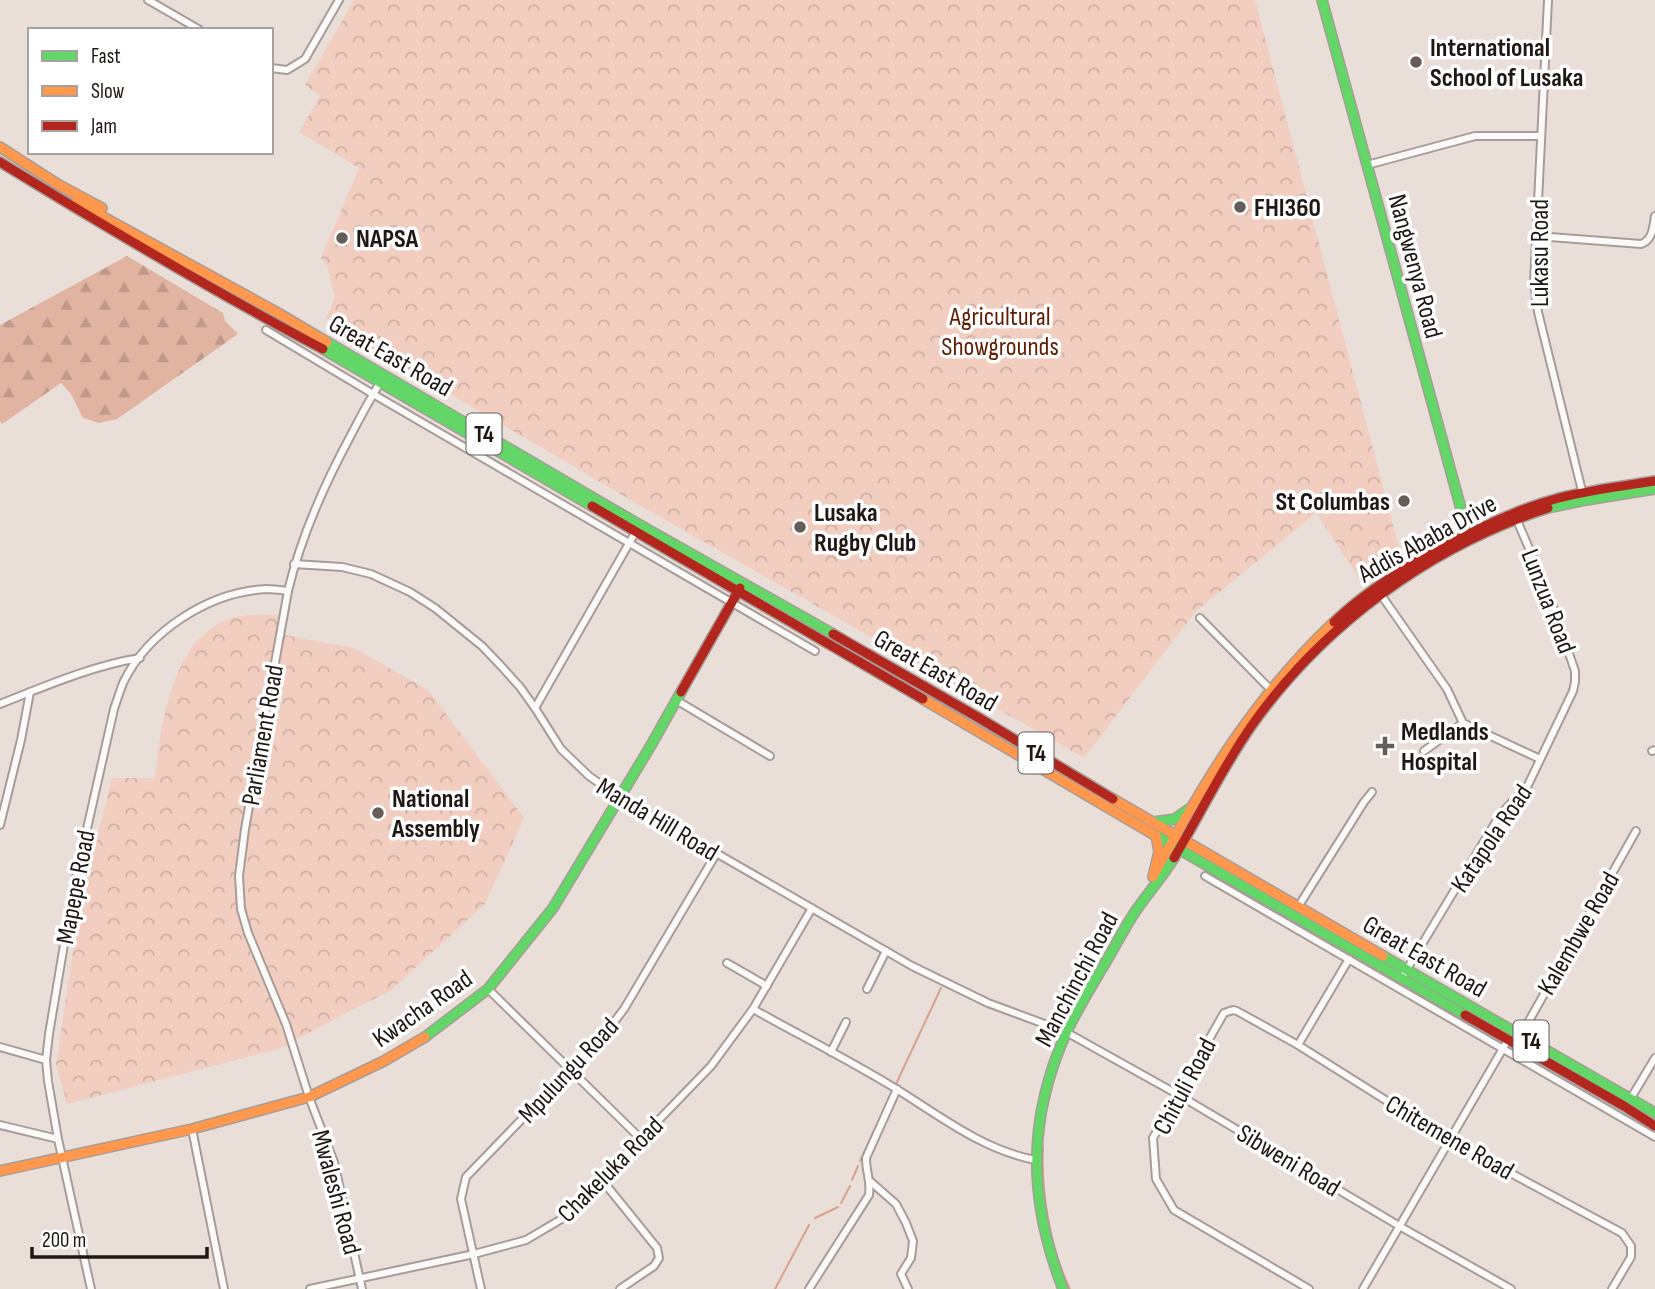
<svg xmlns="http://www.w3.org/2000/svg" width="1655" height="1289" font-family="'Sofia Sans Condensed',sans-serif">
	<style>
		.forest { fill: url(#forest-firs) }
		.park { fill: url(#park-crowns) }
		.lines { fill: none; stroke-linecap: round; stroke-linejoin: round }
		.stream { stroke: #d9a28d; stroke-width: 2 }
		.street-casing { stroke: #a69d99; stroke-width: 10 }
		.fast-casing { stroke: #a69d99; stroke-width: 12 }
		.slow-casing { stroke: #a69d99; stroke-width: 12 }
		.jam-casing { stroke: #a69d99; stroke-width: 12 }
		.street { stroke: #fcfaf9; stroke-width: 6 }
		.fast { stroke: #63d668; stroke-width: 9 }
		.slow { stroke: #ff974d; stroke-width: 9 }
		.jam { stroke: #b3261e; stroke-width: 9 }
		.poi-dot { fill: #665d59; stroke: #fff; stroke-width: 2.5 }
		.labels { text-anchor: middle; stroke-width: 7; stroke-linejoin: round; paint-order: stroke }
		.shield { fill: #fff; stroke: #625d5a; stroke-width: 2 }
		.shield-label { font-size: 24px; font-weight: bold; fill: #1f1714 }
		.poi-label { font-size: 26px; font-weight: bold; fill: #1f1714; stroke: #fff; text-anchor: start }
		.street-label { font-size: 26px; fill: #1f1714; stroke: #fff }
		.park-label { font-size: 26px; fill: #601d00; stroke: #fff }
	</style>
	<defs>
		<pattern id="forest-firs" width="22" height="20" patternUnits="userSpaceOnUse" patternTransform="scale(1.75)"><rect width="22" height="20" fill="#e1b3a1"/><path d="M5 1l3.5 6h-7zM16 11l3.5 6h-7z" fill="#c1998a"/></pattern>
		<pattern id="park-crowns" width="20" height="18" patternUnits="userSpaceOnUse" patternTransform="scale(1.75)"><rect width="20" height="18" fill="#f1cec0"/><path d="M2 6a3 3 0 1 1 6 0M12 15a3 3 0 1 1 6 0" fill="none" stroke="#ceb0a4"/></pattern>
	</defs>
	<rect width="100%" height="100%" fill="#eaded9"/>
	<path class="forest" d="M127,256L223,313L225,321L238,334L117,419L99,423L83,418L71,394L61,383L2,424L0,421V325Z"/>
	<g class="park">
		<path d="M354,0H1255L1402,559L1362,582L1316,513L1195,612L1084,758L646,509L346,333L326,318L335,298L327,265L321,258L359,168L299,132L320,96L305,85Z"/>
		<path d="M289,615L285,635L354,648L428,690L524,818L485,904L391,990L278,1049L67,1104L56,1064L74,944L95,846L112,778H155C161,724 173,628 240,616C255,614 273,615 289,615Z"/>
	</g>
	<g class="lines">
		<g class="stream">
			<path d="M1053,1080L1057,1069"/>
			<path d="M896,1084L941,988"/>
			<path d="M1043,1133L1041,1144L1043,1147C1041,1193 1050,1248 1070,1289"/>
			<path d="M860,1161L892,1092"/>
			<path d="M852,1180L858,1166"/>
			<path d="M841,1203L850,1186"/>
			<path d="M815,1218L838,1207"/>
			<path d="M775,1289L809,1225"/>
		</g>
		<g class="street-casing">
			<g id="street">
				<path d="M148,0L200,30"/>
				<path d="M1548,0L1534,282L1538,312L1583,495"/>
				<path d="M271,68L287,70L305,59L339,0"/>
				<path d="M1367,165L1475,136H1541"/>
				<path d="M1537,236L1641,244C1653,240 1653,227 1655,216"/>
				<path d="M266,330L373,394L815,651"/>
				<path d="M294,564L342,567L371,574L410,592L435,608L482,646L502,667L520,687L535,708L561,749L589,776L619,797L912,966L988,1003L1066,1032L1177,1094L1401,1227L1511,1289"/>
				<path d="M1379,592L1447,689L1463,723L1540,759"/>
				<path d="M1200,618L1272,691"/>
				<path d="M676,700L770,756"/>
				<path d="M0,704C43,687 94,665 140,658"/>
				<path d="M535,708L635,533"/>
				<path d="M1424,751L1463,723"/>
				<path d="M1652,751L1655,750"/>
				<path d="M0,825L21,740L30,692"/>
				<path d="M1205,876L1655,1137"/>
				<path d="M1298,907L1364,802L1372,792"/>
				<path d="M727,963L767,986"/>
				<path d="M1401,979L1500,815L1528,785L1573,691L1575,682V671L1549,595L1516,518"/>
				<path d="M488,989L641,1139"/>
				<path d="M867,989L886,951"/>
				<path d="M753,1009C801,1036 851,1061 898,1090C941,1117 985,1151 1036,1160"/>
				<path d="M1521,1035L1636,831"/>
				<path d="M1298,1045L1349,959"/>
				<path d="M0,1047L46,1060"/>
				<path d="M831,1052L846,1022"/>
				<path d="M1631,1098L1655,1058"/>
				<path d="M0,1125L58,1139"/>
				<path d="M192,1129L224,1289"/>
				<path d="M602,1180L657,1248L659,1258L654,1266L620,1289"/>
				<path d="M871,1182L896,1204L906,1223L913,1241L911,1258L901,1274L908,1289"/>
				<path d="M91,1289L58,1139L48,1081L46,1060L49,1034L73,891L114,709C117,700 120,691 123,683C148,631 209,592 266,589C273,589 281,590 288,591"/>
				<path d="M310,1289L474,1254L526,1240L565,1217L711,1066L753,1009L812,908"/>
				<path d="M362,1289L334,1162L309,1097L286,1024L248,933L241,909L239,876L245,829L288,591C301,536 324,485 351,435C360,418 369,400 380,383"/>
				<path d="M481,1289L461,1199L466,1177L608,1030L624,1009L716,854"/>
				<path d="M809,1289L869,1195C871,1180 866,1173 866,1158L897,1089"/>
				<path d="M1309,1289L1174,1210L1156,1179L1153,1138L1224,1013L1233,1010L1237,1011L1298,1045L1449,1140L1622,1233L1631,1246V1257L1612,1289"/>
				<path d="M1363,1289L1505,1045"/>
			</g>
		</g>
		<g class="fast-casing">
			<g id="fast">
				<path d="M1322,0L1469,538"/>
				<path d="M327,342L638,524L833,634"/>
				<path d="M323,349L592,506"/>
				<path d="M1548,508L1586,500L1655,489"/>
				<path d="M1154,822L1175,819L1192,807"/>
				<path d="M1153,834L1465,1015"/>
				<path d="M1383,956L1655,1113"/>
				<path d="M425,1037L488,989L553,908L650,747L681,692"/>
				<path d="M1063,1289C1028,1199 1027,1119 1067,1031C1078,1008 1091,987 1104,965C1114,948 1123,931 1133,915C1146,895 1162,878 1174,858"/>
			</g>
		</g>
		<g class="slow-casing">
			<g id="slow">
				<path d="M0,147L59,185L102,208"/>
				<path d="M76,202L278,313L327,342"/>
				<path d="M923,699L1153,834"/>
				<path d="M1113,799L1383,956"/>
				<path d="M1155,873C1206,778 1255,697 1334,622"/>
				<path d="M1153,877L1159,852L1156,835"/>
				<path d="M0,1171L192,1129L309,1097L384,1061L425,1037"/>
			</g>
		</g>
		<g class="jam-casing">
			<g id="jam">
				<path d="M0,162C106,227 213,291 323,349"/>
				<path d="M592,506L923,699"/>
				<path d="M1334,622C1363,594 1396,573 1431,554C1472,531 1514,510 1559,498C1591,490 1623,486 1655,481"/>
				<path d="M833,634L979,718L1113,799"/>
				<path d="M681,692L740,588"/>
				<path d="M1174,858C1200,814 1222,768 1252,725C1323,625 1430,546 1548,508"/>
				<path d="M1465,1015L1624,1106L1655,1126"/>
			</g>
		</g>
		<use href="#street" class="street"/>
		<use href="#fast" class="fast"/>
		<use href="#slow" class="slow"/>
		<use href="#jam" class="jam"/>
	</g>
	<g class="poi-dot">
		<circle cx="1416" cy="62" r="7"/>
		<circle cx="1240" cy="207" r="7"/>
		<circle cx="342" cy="238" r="7"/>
		<circle cx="1404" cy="501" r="7"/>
		<circle cx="800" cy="527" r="7"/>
		<path d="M1381.5 735.5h7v7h7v7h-7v7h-7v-7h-7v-7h7z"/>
		<circle cx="378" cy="813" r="7"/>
	</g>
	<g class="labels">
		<g class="shield">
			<rect x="466.5" y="413.5" width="35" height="41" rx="5"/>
			<rect x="1018.5" y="732.5" width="35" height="41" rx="5"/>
			<rect x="1513.5" y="1020.5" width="35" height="41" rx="5"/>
		</g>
		<g class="shield-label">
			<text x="484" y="442">T4</text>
			<text x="1036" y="761">T4</text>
			<text x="1531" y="1049">T4</text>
		</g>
		<g class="poi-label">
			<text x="1430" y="56">International<tspan x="1430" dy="30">School of Lusaka</tspan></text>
			<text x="1254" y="216">FHI360</text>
			<text x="356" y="247">NAPSA</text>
			<text x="1390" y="510" text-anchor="end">St Columbas</text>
			<text x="814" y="521">Lusaka<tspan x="814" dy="30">Rugby Club</tspan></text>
			<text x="1401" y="740">Medlands<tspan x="1401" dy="30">Hospital</tspan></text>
			<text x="392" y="807">National<tspan x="392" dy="30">Assembly</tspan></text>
		</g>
		<g class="street-label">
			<text transform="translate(1539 253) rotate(-90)" y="9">Lukasu Road</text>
			<text transform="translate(1416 266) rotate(75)" y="9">Nangwenya Road</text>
			<text transform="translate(391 355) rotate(30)" y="9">Great East Road</text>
			<text transform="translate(1427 538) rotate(-29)" y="9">Addis Ababa Drive</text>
			<text transform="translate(1549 601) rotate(69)" y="9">Lunzua Road</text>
			<text transform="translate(936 670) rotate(30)" y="9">Great East Road</text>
			<text transform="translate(262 735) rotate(-80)" y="9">Parliament Road</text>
			<text transform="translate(658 819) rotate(31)" y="9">Manda Hill Road</text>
			<text transform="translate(1491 838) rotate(-56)" y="9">Katapola Road</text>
			<text transform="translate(75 887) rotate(-79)" y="9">Mapepe Road</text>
			<text transform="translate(1578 933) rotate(-60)" y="9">Kalembwe Road</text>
			<text transform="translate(1425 956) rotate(30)" y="9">Great East Road</text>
			<text transform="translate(1076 979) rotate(-62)" y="9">Manchinchi Road</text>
			<text transform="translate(422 1008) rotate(-35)" y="9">Kwacha Road</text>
			<text transform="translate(568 1070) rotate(-47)" y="9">Mpulungu Road</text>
			<text transform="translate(1184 1086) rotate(-62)" y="9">Chituli Road</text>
			<text transform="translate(1450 1137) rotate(30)" y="9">Chitemene Road</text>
			<text transform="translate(1289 1160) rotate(31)" y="9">Sibweni Road</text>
			<text transform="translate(610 1169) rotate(-45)" y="9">Chakeluka Road</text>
			<text transform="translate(337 1192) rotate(75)" y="9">Mwaleshi Road</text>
		</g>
		<g class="park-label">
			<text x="1000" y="325">Agricultural<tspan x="1000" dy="30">Showgrounds</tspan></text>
		</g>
	</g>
	<rect x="28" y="28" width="245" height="126" fill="#ffffff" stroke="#a5a2a1" stroke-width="2"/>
	<rect x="42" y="51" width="35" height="10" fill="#63d668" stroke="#a5a2a1" stroke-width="2"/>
	<text x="91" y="63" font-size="21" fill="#1f1714">Fast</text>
	<rect x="42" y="86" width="35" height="10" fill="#ff974d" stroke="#a5a2a1" stroke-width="2"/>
	<text x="91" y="98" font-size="21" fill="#1f1714">Slow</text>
	<rect x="42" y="121" width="35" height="10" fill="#b3261e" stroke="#a5a2a1" stroke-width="2"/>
	<text x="91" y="133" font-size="21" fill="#1f1714">Jam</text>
	<path d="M32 1247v10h175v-10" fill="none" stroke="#1f1714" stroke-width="3.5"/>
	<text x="42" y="1247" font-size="21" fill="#1f1714" stroke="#ffffff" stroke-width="5" paint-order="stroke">200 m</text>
</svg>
